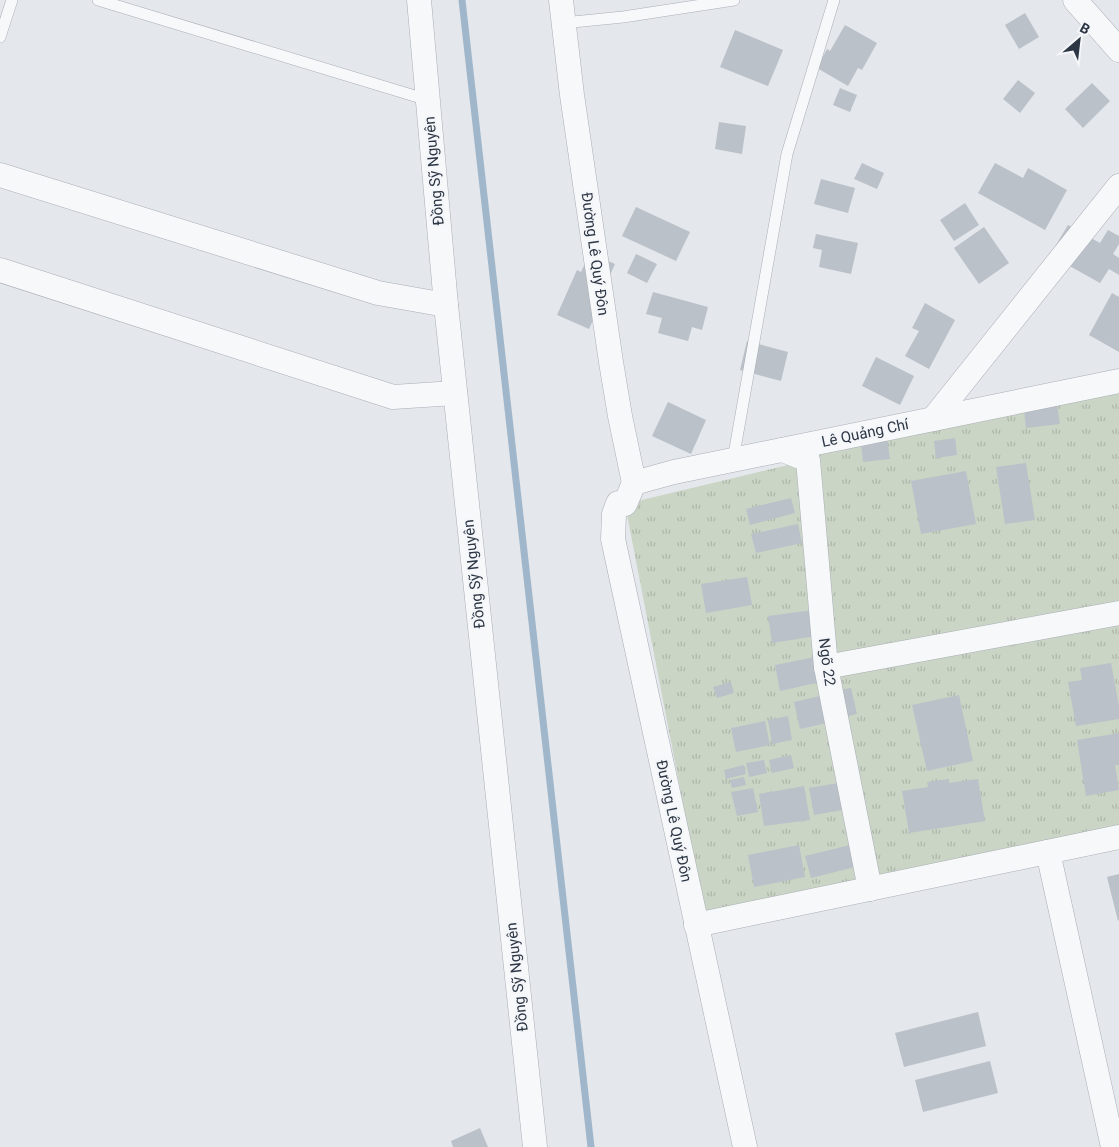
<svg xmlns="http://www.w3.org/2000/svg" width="1119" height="1147" font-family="Roboto,sans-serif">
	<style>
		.grass { fill: url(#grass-tufts) }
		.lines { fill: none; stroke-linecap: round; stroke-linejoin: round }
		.stream { stroke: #a0b7cb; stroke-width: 7 }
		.building { fill: #bbc1c9 }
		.lane-casing { stroke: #a9aeb6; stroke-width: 12 }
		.street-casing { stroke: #a9aeb6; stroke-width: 25 }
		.lane { stroke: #f7f8fa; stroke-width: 11 }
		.street { stroke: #f7f8fa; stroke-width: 24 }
		.labels { text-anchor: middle; stroke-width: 4.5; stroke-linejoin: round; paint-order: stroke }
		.street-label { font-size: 15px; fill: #2c3644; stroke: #f4f6f9 }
	</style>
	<defs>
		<pattern id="grass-tufts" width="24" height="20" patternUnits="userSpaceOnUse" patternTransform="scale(1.25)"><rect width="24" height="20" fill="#cad5c5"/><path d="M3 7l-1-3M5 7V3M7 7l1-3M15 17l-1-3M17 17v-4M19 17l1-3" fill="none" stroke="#aeb7aa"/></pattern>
	</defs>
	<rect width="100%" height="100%" fill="#e4e7ec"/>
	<path class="grass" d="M1119,381V834L859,880L704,912L625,504L792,464L790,448Z"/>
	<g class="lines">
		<path class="stream" d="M462,0L591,1147"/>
	</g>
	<g class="building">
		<path d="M1025,13L1039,37L1019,49L1005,25Z"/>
		<path d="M845,25L877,43L862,70L858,68L848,86L817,68L827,49L830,51Z"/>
		<path d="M735,30L783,50L768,86L720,67Z"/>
		<path d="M1018,80L1035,93L1020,113L1003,99Z"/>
		<path d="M1092,83L1110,101L1083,128L1065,109Z"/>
		<path d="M840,88L857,95L850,112L833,105Z"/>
		<path d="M719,122L746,126L742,154L715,149Z"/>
		<path d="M862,163L884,173L877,189L854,179Z"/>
		<path d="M995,163L1023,178L1028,168L1067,190L1045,230L978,193Z"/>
		<path d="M821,179L855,188L848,213L814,204Z"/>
		<path d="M965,203L979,225L954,241L940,220Z"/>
		<path d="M636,207L690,232L676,261L622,236Z"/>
		<path d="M1068,225L1100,243L1108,230L1119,236V244L1113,254L1119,258V275L1109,269L1100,283L1050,255Z"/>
		<path d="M984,227L1009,263L979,284L954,248Z"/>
		<path d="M816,234L858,243L851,274L819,267L822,250L813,248Z"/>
		<path d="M590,253L615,264L605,286L608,287L589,329L557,315L577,270L581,272Z"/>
		<path d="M636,254L657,264L647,283L627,273Z"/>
		<path d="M653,292L708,307L702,330L692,327L688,341L658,333L662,318L646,314Z"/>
		<path d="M1112,293L1119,297V352L1089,335Z"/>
		<path d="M925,303L955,320L929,369L905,356L919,331L912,328Z"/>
		<path d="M747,341L788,352L781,381L740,370Z"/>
		<path d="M876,357L914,376L900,405L862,386Z"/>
		<path d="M668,402L706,420L691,454L652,436Z"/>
		<path d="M1057,405L1060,424L1026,428L1024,409Z"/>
		<path d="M955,438L957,455L936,458L934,441Z"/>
		<path d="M887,439L890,459L863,462L861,442Z"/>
		<path d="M1026,463L1035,520L1005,524L996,467Z"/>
		<path d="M966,471L976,524L921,534L911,481Z"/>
		<path d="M791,498L795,513L750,525L746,509Z"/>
		<path d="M798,524L802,543L756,553L751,534Z"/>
		<path d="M747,577L752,605L706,613L701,584Z"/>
		<path d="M813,610L817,636L772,643L768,616Z"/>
		<path d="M820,656L825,681L780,691L775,665Z"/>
		<path d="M1111,663L1119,706V719L1076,726L1068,682L1082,680L1080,668Z"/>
		<path d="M731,682L734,693L717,698L713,687Z"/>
		<path d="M851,688L857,714L840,718L834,691Z"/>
		<path d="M824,695L831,722L800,729L794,702Z"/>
		<path d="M959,695L973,761L927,771L912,705Z"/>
		<path d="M788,716L792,740L772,744L768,720Z"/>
		<path d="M765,721L770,745L736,752L731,728Z"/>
		<path d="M1119,733V765H1115L1119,790L1086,796L1077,740Z"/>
		<path d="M791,755L794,768L772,773L769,760Z"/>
		<path d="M764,760L767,773L749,777L746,763Z"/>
		<path d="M744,765L746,774L726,779L724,770Z"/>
		<path d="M744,777L746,785L732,788L730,780Z"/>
		<path d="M949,779V783L978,779L985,821L909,833L902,791L928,787L927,782Z"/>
		<path d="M844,782L848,809L814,815L809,788Z"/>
		<path d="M804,786L810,820L764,826L759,794Z"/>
		<path d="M753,788L758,812L737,816L731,792Z"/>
		<path d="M799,845L805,877L754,887L748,855Z"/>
		<path d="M850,845L855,867L811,878L805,856Z"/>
		<path d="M1119,874V920L1118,921L1107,877Z"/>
		<path d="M978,1012L986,1046L904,1067L895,1033Z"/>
		<path d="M990,1061L998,1093L923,1112L915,1080Z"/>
		<path d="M480,1128L488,1147H453L451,1141Z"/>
	</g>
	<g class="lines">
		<g class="lane-casing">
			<g id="lane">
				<path d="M98,0L428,100"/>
				<path d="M563,23L623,17L734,0"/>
				<path d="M0,37L12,0"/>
				<path d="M733,460L787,154L834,0"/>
			</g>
		</g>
		<g class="street-casing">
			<g id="street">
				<path d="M419,0L446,305L535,1147"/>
				<path d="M561,0L572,95L611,362L620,416L634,483"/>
				<path d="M1075,0L1119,50"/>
				<path d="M0,175L378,293L446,305"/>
				<path d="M0,270L393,397L455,393"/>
				<path d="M933,419L1119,186"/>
				<path d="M783,450L808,460L826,667L870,889"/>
				<path d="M826,667L1119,613"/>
				<path d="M1048,852L1113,1147"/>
				<path d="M696,925L1119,837"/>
				<path d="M745,1147L613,539L614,514L618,503L625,504L634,483L674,472L1119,381"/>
			</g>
		</g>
		<use href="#lane" class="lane"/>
		<use href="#street" class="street"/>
	</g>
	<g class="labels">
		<g class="street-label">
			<text transform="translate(434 171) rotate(-95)" y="5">Đồng Sỹ Nguyên</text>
			<text transform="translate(595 254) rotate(82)" y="5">Đường Lê Quý Đôn</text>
			<text transform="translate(865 433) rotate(-12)" y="5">Lê Quảng Chí</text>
			<text transform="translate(474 574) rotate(-96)" y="5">Đồng Sỹ Nguyên</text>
			<text transform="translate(827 662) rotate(82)" y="5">Ngõ 22</text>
			<text transform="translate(674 821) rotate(78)" y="5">Đường Lê Quý Đôn</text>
			<text transform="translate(517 977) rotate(-96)" y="5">Đồng Sỹ Nguyên</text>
		</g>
	</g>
	<g transform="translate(1079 40) rotate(28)" stroke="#f4f6f9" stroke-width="4" paint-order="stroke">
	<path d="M0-4L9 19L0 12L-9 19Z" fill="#2c3644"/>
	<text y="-8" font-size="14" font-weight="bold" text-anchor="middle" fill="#2c3644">B</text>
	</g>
</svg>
